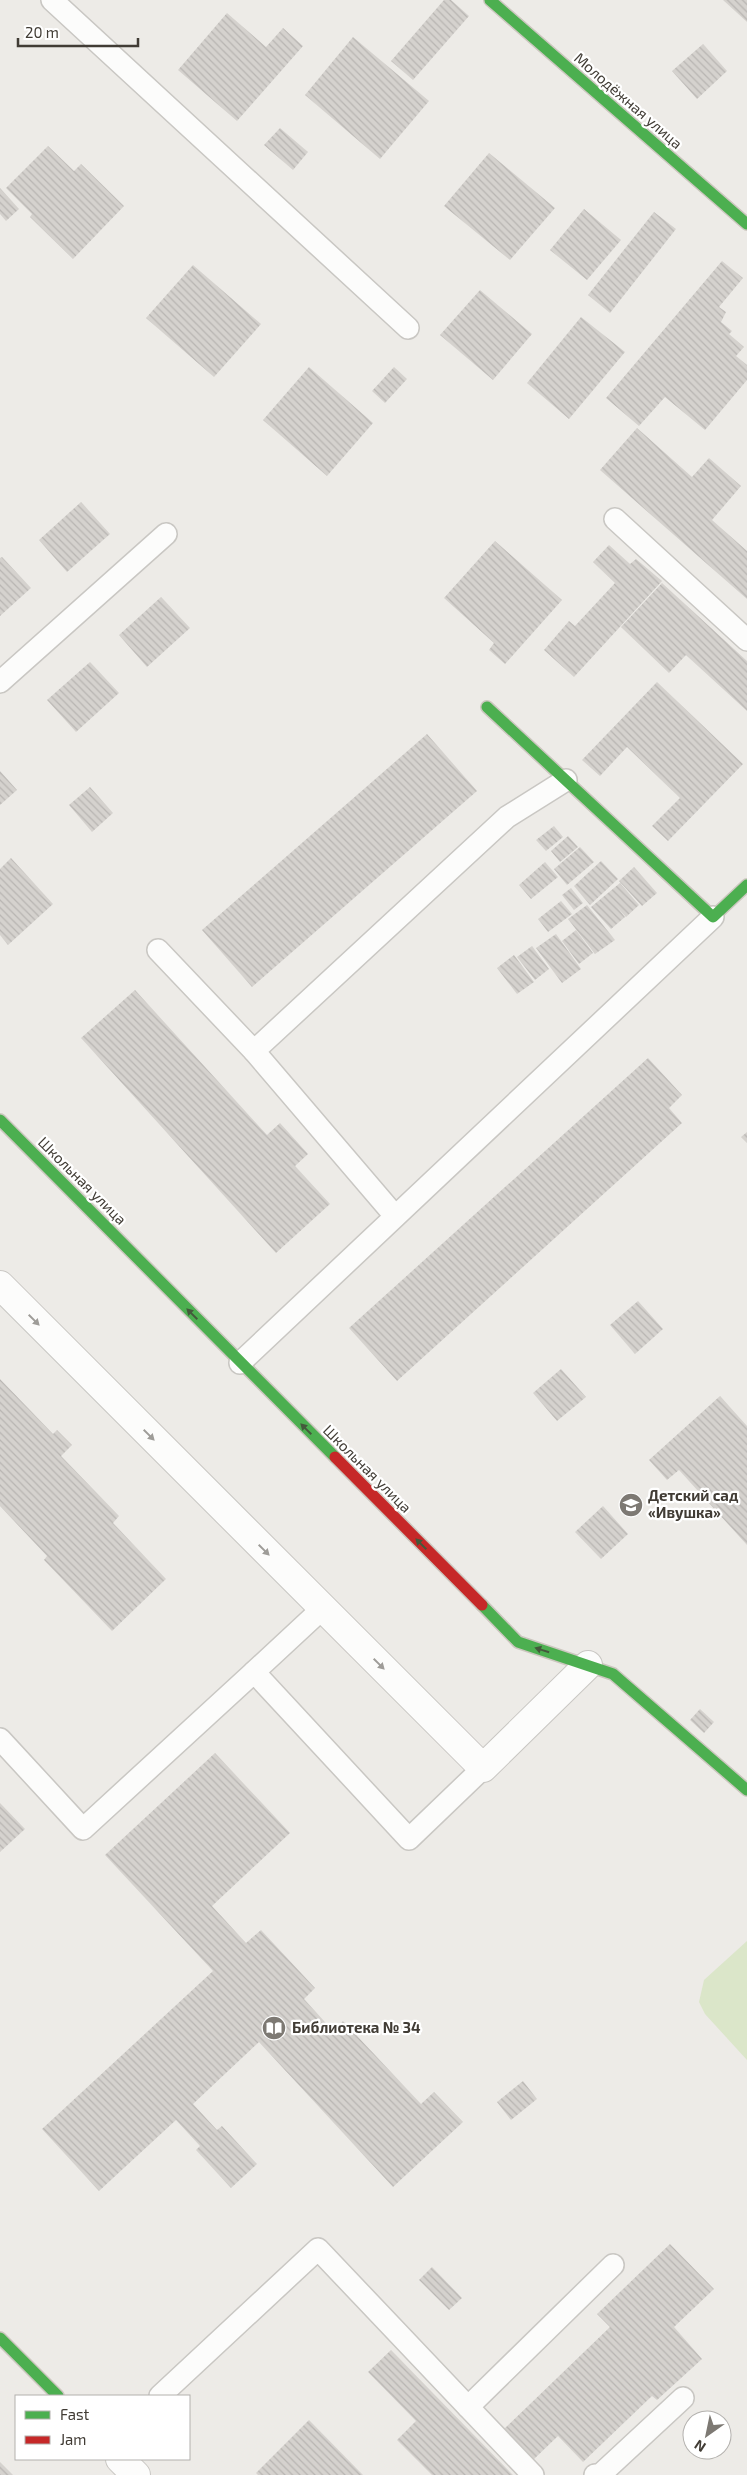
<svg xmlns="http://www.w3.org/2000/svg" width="747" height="2475" font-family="'Exo 2',sans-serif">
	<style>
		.park { fill: #dbe6c9 }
		.building { fill: url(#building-back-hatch) }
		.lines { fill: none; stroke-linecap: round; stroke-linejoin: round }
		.lane-casing { stroke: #c9c7c3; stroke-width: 24 }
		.street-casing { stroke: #c9c7c3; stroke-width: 30 }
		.fast-casing { stroke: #ccc7bf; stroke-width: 14 }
		.jam-casing { stroke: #ccc7bf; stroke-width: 14 }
		.lane { stroke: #fcfcfb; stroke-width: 21 }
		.street { stroke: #fcfcfb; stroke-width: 28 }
		.fast { stroke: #4caf50; stroke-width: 11 }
		.jam { stroke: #c62828; stroke-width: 11 }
		.oneway { fill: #44593c }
		.oneway2 { fill: #9e9c98 }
		.labels { text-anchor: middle; stroke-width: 4.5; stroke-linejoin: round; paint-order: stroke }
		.street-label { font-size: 15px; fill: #413c35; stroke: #fff }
		.poi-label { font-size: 15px; font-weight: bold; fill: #413c35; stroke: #fff; text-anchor: start }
	</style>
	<defs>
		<pattern id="building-back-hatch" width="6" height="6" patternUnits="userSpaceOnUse" patternTransform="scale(1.25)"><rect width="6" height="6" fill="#d5d2ce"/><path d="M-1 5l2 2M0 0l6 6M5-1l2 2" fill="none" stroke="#b8b5b2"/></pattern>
	</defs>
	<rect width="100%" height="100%" fill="#edebe7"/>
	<path class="park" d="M747,1941V2060L705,2014L699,2002L704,1980Z"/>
	<g class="building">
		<path d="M444,0H451L469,16L413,80L391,61Z"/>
		<path d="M723,0H747V22Z"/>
		<path d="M227,13L266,47L283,28L303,46L237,121L178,70Z"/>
		<path d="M353,37L429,101L380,159L305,95Z"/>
		<path d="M703,44L727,71L697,99L672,71Z"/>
		<path d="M280,128L308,152L293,170L264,145Z"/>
		<path d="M48,146L74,171L81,164L124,206L73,259L30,217L32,214L6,188Z"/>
		<path d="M489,153L555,208L510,260L444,206Z"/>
		<path d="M0,188L19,209L6,221L0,214Z"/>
		<path d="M584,209L621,240L587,280L550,250Z"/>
		<path d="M654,212L676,229L610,313L588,295Z"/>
		<path d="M722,261L743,278L719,307L726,312L721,322L732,331L729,334L744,347L736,356L747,365V380L705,430L665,397L639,426L606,398Z"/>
		<path d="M193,265L261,324L214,377L146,318Z"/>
		<path d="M480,290L532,334L493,380L440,335Z"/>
		<path d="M581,317L625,352L569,419L527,383Z"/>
		<path d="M309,367L373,423L327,476L263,420Z"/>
		<path d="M394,367L407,379L385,403L372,391Z"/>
		<path d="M637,428L692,477L709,458L741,486L712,520L747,551V599L600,470Z"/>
		<path d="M81,502L110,534L67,572L39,540Z"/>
		<path d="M495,541L562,600L505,664L489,650L494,643L444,598Z"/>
		<path d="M609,545L630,564L636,559L662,581L574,677L544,650L569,621L575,626L615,583L593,562Z"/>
		<path d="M2,557L31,588L0,616V558Z"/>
		<path d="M662,583L747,661V711L686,655L669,673L621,627Z"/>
		<path d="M161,597L190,628L147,667L119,635Z"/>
		<path d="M90,662L119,693L76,732L47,700Z"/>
		<path d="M657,682L743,764L668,841L652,826L680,798L627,747L600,776L582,760Z"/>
		<path d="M427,734L477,791L252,987L202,930Z"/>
		<path d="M0,771L17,790L0,805Z"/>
		<path d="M90,787L113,813L92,832L69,805Z"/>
		<path d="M554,826L563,837L546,851L536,840Z"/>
		<path d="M568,836L578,847L560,862L551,851Z"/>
		<path d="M580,847L594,862L567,885L554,869Z"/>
		<path d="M11,858L53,904L8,945L0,935V869Z"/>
		<path d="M601,861L618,879L590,905L574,886Z"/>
		<path d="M545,862L558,877L531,899L519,885Z"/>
		<path d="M634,867L657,893L642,906L619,881Z"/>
		<path d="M620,883L639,905L626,917L617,907L625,917L611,929L591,907Z"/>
		<path d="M571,888L583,903L574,910L562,895Z"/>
		<path d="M561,901L572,914L548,932L538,919Z"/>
		<path d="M587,905L615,940L595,954L568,919Z"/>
		<path d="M576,930L593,953L579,964L562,941Z"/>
		<path d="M556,934L581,969L562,983L536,948Z"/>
		<path d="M532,946L549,969L535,980L517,957Z"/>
		<path d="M514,955L534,982L517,994L497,968Z"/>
		<path d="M135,990L267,1135L280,1123L308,1154L295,1166L330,1204L276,1253L81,1038Z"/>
		<path d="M648,1058L682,1095L669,1108L682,1123L397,1381L349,1328Z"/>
		<path d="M747,1132V1143L741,1137Z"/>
		<path d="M638,1301L663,1329L635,1354L610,1325Z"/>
		<path d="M561,1369L586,1397L557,1421L533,1393Z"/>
		<path d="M0,1379L53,1434L57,1430L72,1445L61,1456L119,1516L113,1523L166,1579L112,1631L44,1560L47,1556L0,1506Z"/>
		<path d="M720,1396L747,1426V1545L679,1470L667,1480L649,1460Z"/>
		<path d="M603,1506L628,1534L601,1559L575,1532Z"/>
		<path d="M700,1709L714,1722L704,1733L690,1720Z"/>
		<path d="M215,1753L290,1833L212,1906L246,1943L261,1930L315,1988L304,1999L333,2031L343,2021L421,2104L434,2092L463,2122L393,2187L259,2042L193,2104L217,2130L222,2126L257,2164L231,2188L196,2150L200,2146L176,2120L99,2191L42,2129L213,1971L105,1855Z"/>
		<path d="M0,1803L25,1829L0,1852Z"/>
		<path d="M523,2081L537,2099L511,2120L497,2102Z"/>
		<path d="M670,2244L714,2289L674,2327L702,2359L657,2400L652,2396L583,2462L558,2436L533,2460L503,2430L610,2327L597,2314Z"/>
		<path d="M432,2267L462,2298L449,2310L419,2280Z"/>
		<path d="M391,2350L513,2475H432L397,2440L416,2421L368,2372Z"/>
		<path d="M309,2420L363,2475H258L256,2473Z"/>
		<path d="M0,2462L13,2475H0Z"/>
	</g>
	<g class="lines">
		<g class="lane-casing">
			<g id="lane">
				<path d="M52,0L408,328"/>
				<path d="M615,519L747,640"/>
				<path d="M0,682L166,534"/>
				<path d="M158,950L254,1051"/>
				<path d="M395,1216L254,1051L507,817L566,780"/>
				<path d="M240,1363L713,917"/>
				<path d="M254,1672L323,1608"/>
				<path d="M0,1739L83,1829L254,1672L409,1839L483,1768"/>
				<path d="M160,2396L318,2249L468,2407L613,2265"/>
				<path d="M468,2407L533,2475"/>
				<path d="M595,2475H600L683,2398"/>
			</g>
		</g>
		<g class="street-casing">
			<g id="street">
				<path d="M0,1285L483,1768L588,1665"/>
				<path d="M120,2459L136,2475"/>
			</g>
		</g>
		<g class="fast-casing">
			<g id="fast">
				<path d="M490,0L747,224"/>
				<path d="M487,707L713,917L747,885"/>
				<path d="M0,1120L335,1457"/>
				<path d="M482,1605L518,1642L613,1674L747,1790"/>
				<path d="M0,2338L58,2396"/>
			</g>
		</g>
		<g class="jam-casing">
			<path id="jam" d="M335,1457L482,1605"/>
		</g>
		<use href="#lane" class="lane"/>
		<use href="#street" class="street"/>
		<use href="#fast" class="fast"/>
		<use href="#jam" class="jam"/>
	</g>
	<defs><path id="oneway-solid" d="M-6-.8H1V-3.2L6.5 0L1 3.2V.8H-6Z" transform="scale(1.25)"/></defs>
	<g class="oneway">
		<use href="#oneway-solid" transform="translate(192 1314) rotate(-135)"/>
		<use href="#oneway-solid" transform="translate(306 1429) rotate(-135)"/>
		<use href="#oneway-solid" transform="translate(421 1544) rotate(-135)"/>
		<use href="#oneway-solid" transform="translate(542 1650) rotate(-162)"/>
	</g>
	<g class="oneway2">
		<use href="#oneway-solid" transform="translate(34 1320) rotate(45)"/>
		<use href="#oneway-solid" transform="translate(149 1435) rotate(45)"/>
		<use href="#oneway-solid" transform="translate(264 1550) rotate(45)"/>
		<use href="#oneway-solid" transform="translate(379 1664) rotate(45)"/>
	</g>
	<defs>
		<g id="school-disc" transform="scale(1.25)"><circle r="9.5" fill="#7d7973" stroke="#fff"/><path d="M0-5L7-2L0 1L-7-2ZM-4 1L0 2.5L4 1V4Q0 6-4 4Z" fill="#fff"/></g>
		<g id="library-disc" transform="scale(1.25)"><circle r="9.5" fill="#7d7973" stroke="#fff"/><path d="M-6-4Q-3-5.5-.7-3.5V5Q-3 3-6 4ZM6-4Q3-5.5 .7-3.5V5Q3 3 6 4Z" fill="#fff"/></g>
	</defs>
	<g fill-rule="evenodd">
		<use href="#school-disc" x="631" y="1505"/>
		<use href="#library-disc" x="274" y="2028"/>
	</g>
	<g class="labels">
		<g class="street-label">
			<text transform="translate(628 101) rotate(41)" y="5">Молодёжная улица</text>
			<text transform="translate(82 1181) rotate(45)" y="5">Школьная улица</text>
			<text transform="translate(367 1469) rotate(45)" y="5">Школьная улица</text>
		</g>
		<g class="poi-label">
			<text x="648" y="1501">Детский сад<tspan x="648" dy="17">«Ивушка»</tspan></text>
			<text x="292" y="2033">Библиотека № 34</text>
		</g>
	</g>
	<rect x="15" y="2395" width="175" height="65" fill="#ffffff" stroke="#b3b1ae"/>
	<rect x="25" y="2411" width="25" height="8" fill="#4caf50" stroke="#b3b1ae"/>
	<text x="60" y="2420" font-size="15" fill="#413c35">Fast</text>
	<rect x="25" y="2436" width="25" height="8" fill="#c62828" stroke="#b3b1ae"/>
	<text x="60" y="2445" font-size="15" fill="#413c35">Jam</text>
	<g transform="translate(707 2435) rotate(213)"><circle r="24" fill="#ffffff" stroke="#b3b1ae"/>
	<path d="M0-4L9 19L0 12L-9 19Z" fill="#7d7973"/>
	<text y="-8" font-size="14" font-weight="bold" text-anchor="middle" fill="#413c35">N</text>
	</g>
	<path d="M18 38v8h120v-8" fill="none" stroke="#413c35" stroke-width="2.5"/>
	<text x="25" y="38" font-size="15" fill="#413c35" stroke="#ffffff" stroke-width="4" paint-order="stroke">20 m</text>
</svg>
